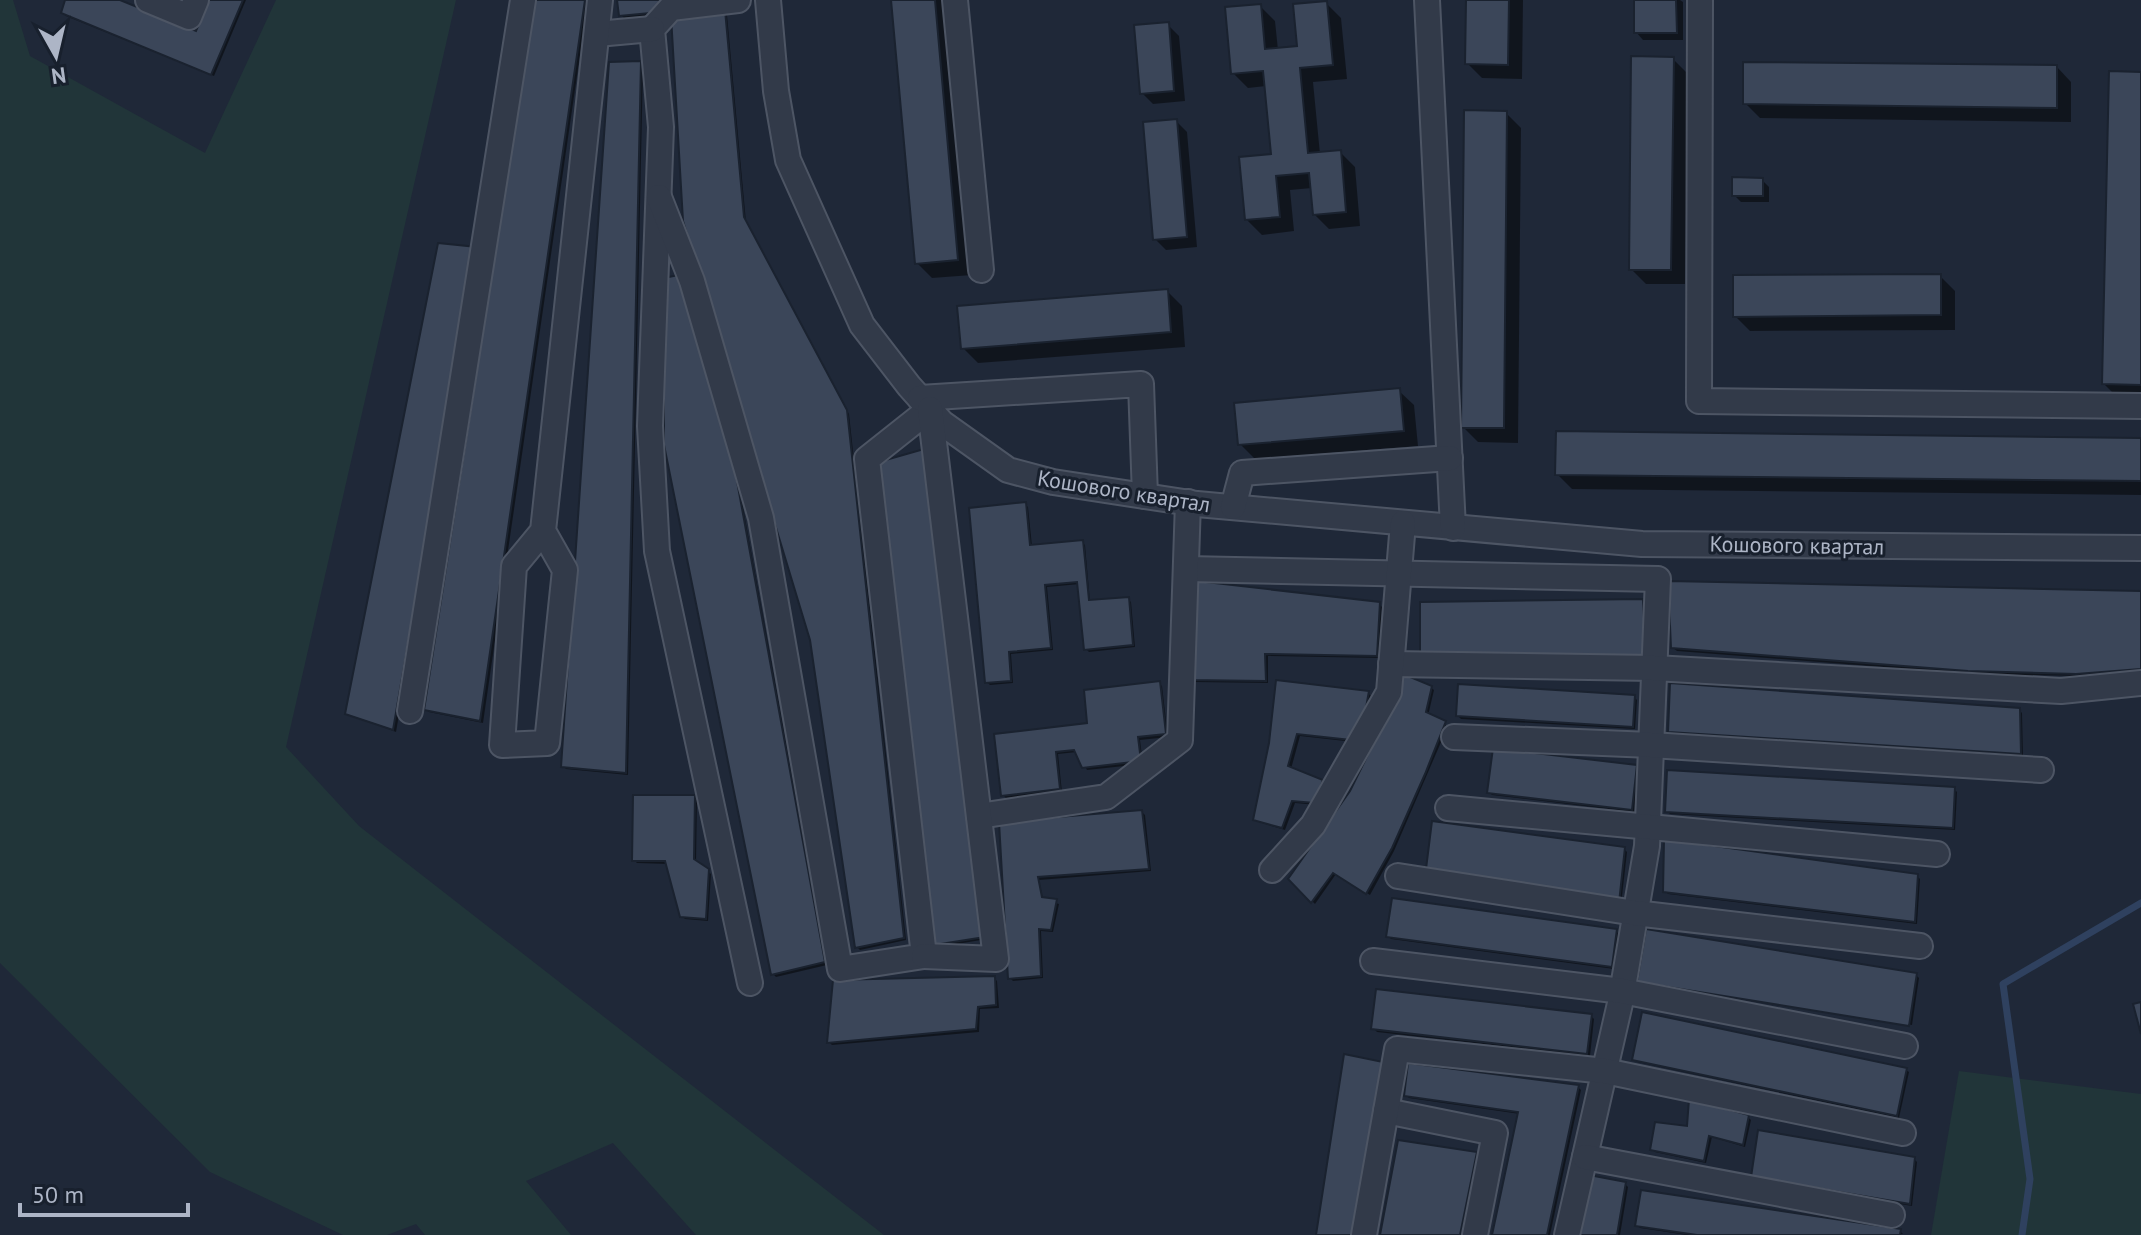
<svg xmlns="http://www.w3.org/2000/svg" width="2141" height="1235" font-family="'PT Sans',sans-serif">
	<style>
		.green { fill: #213539 }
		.shadow { fill: #0007 }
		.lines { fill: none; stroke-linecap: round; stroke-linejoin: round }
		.stream { stroke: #2f415f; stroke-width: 7 }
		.building { fill: #3b4659; stroke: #1a222f; stroke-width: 2 }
		.minor-casing { stroke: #4d5564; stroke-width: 28 }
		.minor { stroke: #323a49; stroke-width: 24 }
		.labels { text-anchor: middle; stroke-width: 6; stroke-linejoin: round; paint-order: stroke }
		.street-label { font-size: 22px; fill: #adb5c6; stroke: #18202d }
	</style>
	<rect width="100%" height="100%" fill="#1f2838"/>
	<g class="green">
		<path d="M0,0H13L30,56L205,153L276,0H456L286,747L359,826L884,1235H696L613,1143L526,1181L571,1235H425L416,1224L387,1235H343L210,1172L0,963Z"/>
		<path d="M1959,1071L2141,1094V1235H1931Z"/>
	</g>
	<g class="shadow">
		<path d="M68,0H115L197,34L211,0H246L214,76L66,16L63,13Z"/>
		<path d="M536,0H588L483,723L429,712L426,709Z"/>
		<path d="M619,0H662L663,14L624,18L621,15Z"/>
		<path d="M893,0H948L972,275L932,278L917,263Z"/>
		<path d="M1468,0H1523L1522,79L1482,78L1467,63Z"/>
		<path d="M1636,0H1680L1683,2V40H1643L1636,32Z"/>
		<path d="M1326,3L1341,18L1347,79L1313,82L1320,154L1340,152L1355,167L1360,226L1329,229L1314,214L1312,188L1290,190L1294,231L1262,235L1247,220L1273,156L1266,86L1248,88L1233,73L1260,6L1275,21L1278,50L1299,48Z"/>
		<path d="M724,12L727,15L746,222L849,414L906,940L860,950L857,947L812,640L685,221Z"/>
		<path d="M1168,25L1179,36L1185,101L1153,104L1142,93Z"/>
		<path d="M1673,59L1688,74L1685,284H1646L1631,269Z"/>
		<path d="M640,63L643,66L628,775L566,769L563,766Z"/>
		<path d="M2057,67L2071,82V122L1760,118L1745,103Z"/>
		<path d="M2141,74V399H2119L2104,384Z"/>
		<path d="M1506,113L1521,128L1518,443L1478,442L1463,427Z"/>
		<path d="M1176,121L1187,132L1197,247L1166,250L1155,239Z"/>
		<path d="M1762,180L1769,187V202H1741L1734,195Z"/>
		<path d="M479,252L396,732L347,713Z"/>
		<path d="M1940,276L1955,291V330L1750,331L1735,316Z"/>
		<path d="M1167,291L1182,306L1185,347L978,363L963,348Z"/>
		<path d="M1399,391L1414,405L1418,446L1255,459L1240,444Z"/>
		<path d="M728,426L827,965L776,977L773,974Z"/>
		<path d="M2141,440V495L1572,489L1557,474Z"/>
		<path d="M877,464L987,939L939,947L936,944Z"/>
		<path d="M1025,504L1028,507L1032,546L1082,542L1085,545L1090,602L1128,599L1131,602L1135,647L1089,652L1086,649L1080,584L1047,587L1053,650L1011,654L1013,683L990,685L987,682Z"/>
		<path d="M2141,593V672L2080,676L1973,674L1677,651L1673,648Z"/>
		<path d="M1379,604L1382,607L1379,658L1268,656V683L1193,682L1190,679Z"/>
		<path d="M1159,683L1162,686L1168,737L1140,740L1143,764L1087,770L1077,752L1058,754L1062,792L1006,798L1003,795L996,736L1090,725Z"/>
		<path d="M1430,687L1434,690L1428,716L1448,726L1394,851L1370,895L1336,874L1315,904L1290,879Z"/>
		<path d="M1368,693L1371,696L1366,722L1354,742L1300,736L1291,769L1325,784L1318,805L1295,803L1285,830L1259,822L1256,819L1271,743Z"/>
		<path d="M1634,697L1637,700L1635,729L1461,719L1458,716Z"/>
		<path d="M2019,710L2022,713L2023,756L1673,734L1670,731Z"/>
		<path d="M1636,767L1639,770L1634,812L1492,795L1489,792Z"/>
		<path d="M1954,789L1957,792L1955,830L1670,814L1667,811Z"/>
		<path d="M694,797L697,800L696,862L711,874L708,921L685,919L682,916L668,864L637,863L634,860Z"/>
		<path d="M1142,812L1145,815L1151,871L1039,880L1043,899L1059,904L1053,932L1041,931L1043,978L1013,981L1010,978L1001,824Z"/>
		<path d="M1624,849L1627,852L1621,905L1431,871Z"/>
		<path d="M1917,876L1920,879L1917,924L1668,894L1665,891Z"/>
		<path d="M1616,931L1619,934L1614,969L1391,939L1388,936Z"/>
		<path d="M1916,975L1919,978L1912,1025L1640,981Z"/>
		<path d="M994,978L997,981L999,1008L980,1009L979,1032L832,1045L829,1042Z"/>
		<path d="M1591,1016L1594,1019L1590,1056L1377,1032L1374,1029Z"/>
		<path d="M1634,1059L1906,1070L1909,1072L1899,1118L1637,1062Z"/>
		<path d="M1578,1087L1581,1090L1550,1235H1494L1520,1114L1409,1098L1406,1095Z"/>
		<path d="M1748,1117L1751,1120L1745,1147L1712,1137L1706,1163L1655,1152L1652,1149L1689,1128Z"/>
		<path d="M1476,1154L1479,1157L1463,1235H1382Z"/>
		<path d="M1914,1159L1917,1162L1912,1206L1756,1180Z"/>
		<path d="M1625,1184L1628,1187L1620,1235H1580Z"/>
		<path d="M1637,1225L1900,1231L1903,1234L1687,1235L1640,1228Z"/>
	</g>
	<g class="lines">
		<path class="stream" d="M2022,1235L2030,1179L2003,984L2141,903"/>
	</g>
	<g class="building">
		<path d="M65,0H120L196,31L209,0H243L211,75L61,13Z"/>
		<path d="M534,0H585L480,721L424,710Z"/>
		<path d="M617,0H660L661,12L619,16Z"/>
		<path d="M891,0H935L958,260L915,264Z"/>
		<path d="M1466,0H1509L1508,65L1465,64Z"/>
		<path d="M1634,0H1676L1677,33H1634Z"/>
		<path d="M1327,1L1333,65L1300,68L1308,153L1341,150L1346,212L1313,215L1309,173L1276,176L1280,217L1245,220L1239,157L1271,154L1263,71L1231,74L1225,7L1261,4L1265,49L1297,46L1293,4Z"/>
		<path d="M725,10L744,217L847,410L904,938L855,948L810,640L683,221L671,16Z"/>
		<path d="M1169,22L1174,91L1140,94L1134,25Z"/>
		<path d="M1631,56L1674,57L1671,270H1629Z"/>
		<path d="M641,61L626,773L561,767L609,62Z"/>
		<path d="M1743,62L2057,65V108L1743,104Z"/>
		<path d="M2109,71L2141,72V385L2102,384Z"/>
		<path d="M1464,110L1507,111L1504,428H1461Z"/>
		<path d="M1177,119L1187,237L1153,240L1143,122Z"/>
		<path d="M1732,177L1763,178V196H1732Z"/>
		<path d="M438,243L477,247L393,730L345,714Z"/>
		<path d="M683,274L726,421L825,962L771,975L664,445V278Z"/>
		<path d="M1941,274V315L1733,317V275Z"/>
		<path d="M1168,289L1171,332L961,349L957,306Z"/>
		<path d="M1400,388L1404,431L1238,445L1234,403Z"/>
		<path d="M1556,431L2141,438V481L1555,475Z"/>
		<path d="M924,449L985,937L934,945L875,463Z"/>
		<path d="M1026,502L1030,545L1083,540L1089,600L1129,597L1133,645L1084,650L1077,582L1045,585L1051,648L1009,652L1011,681L985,683L969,508Z"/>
		<path d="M1197,581L1380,602L1377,656L1265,654L1266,681L1188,680Z"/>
		<path d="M1668,581L2141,591V669L2076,674L1968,671L1671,648Z"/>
		<path d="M1643,599L1646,657L1420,653V602Z"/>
		<path d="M1403,674L1432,686L1426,712L1446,721L1425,774L1392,848L1366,894L1333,873L1311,903L1288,879L1350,791L1381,728Z"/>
		<path d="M1276,680L1369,691L1364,719L1351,740L1297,734L1288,766L1323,780L1315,803L1292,801L1282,828L1253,820L1269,743Z"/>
		<path d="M1160,681L1166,734L1138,737L1141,761L1082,768L1074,750L1056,752L1060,789L1001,796L994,734L1087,723L1084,690Z"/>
		<path d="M1670,683L2020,708L2021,754L1668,732Z"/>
		<path d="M1458,684L1635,695L1633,727L1456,716Z"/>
		<path d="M1493,748L1637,765L1632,810L1487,793Z"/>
		<path d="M1667,770L1955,787L1953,828L1665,812Z"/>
		<path d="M633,795H695L694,859L709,869L706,919L680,917L665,861H632Z"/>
		<path d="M1142,810L1149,869L1038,877L1042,897L1057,899L1051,930L1039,929L1041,976L1008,979L999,822Z"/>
		<path d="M1432,821L1625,847L1619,903L1426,869Z"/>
		<path d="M1664,839L1918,874L1915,922L1663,892Z"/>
		<path d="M1392,898L1617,929L1612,967L1386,937Z"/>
		<path d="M1646,929L1917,973L1909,1026L1637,982Z"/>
		<path d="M995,976L996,1005L978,1007L976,1029L827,1043L833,980Z"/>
		<path d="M1376,989L1592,1014L1587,1054L1371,1029Z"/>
		<path d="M2141,1002V1034L2133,1004Z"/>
		<path d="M1642,1012L1907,1068L1897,1116L1632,1060Z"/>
		<path d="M1344,1054L1383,1062L1353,1235H1316Z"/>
		<path d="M1408,1063L1579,1085L1547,1235H1492L1518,1112L1404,1096Z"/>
		<path d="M1689,1099L1749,1115L1743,1145L1709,1136L1704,1161L1650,1150L1655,1122L1687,1126Z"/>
		<path d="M1758,1130L1915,1157L1910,1204L1751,1177Z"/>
		<path d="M1398,1140L1477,1152L1460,1235H1380Z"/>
		<path d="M1589,1175L1626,1182L1617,1235H1578Z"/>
		<path d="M1641,1190L1901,1229L1900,1235H1697L1635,1226Z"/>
	</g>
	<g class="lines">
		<g class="minor-casing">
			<g id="minor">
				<path d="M148,0L189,17L196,0"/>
				<path d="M738,0L671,8L652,29L661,127L650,426L657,551L750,983"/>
				<path d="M768,0L776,91L788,160L862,325L909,386L942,423L1008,470L1053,482L1197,504L1642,544L2141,548"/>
				<path d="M955,0L981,270"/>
				<path d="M1427,0L1453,528"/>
				<path d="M1700,0L1699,401L2141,406"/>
				<path d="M597,34L652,29"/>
				<path d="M659,197L692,281L761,518L840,969L924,956L867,459L930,409"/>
				<path d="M920,398L1141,384L1145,496"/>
				<path d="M1233,507L1242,473L1450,458"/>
				<path d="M543,531L565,570L547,743L502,745L514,566L543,531L600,0"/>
				<path d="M1186,569L1658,579L1647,846L1621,999L1567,1235"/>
				<path d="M1391,664L1654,668L2061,691L2141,683"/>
				<path d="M410,711L523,0"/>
				<path d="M1454,737L1651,745L2041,770"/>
				<path d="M1448,808L1937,854"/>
				<path d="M979,816L1106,797L1180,740L1188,502"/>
				<path d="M1272,870L1313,825L1389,692L1403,523"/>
				<path d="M1398,876L1635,913L1920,946"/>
				<path d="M924,956L996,959L930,409"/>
				<path d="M1373,961L1622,991L1905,1046"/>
				<path d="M1386,1111L1495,1133L1475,1235"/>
				<path d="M1585,1157L1892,1215"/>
				<path d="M1364,1235L1397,1049L1605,1071L1903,1133"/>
			</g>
		</g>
		<use href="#minor" class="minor"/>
	</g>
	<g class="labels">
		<g class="street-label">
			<text transform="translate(1124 491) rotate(9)" y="8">Кошового квартал</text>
			<text transform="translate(1797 545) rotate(1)" y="8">Кошового квартал</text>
		</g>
	</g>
	<g transform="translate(56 56) rotate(172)" stroke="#18202d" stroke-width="6" paint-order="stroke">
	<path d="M0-6L14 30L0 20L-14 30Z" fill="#adb5c6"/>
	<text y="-12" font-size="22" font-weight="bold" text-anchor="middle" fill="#adb5c6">N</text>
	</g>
	<path d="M20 1203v12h168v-12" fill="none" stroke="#adb5c6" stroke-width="4"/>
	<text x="32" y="1203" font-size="24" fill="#adb5c6" stroke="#18202d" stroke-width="6" paint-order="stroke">50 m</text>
</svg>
